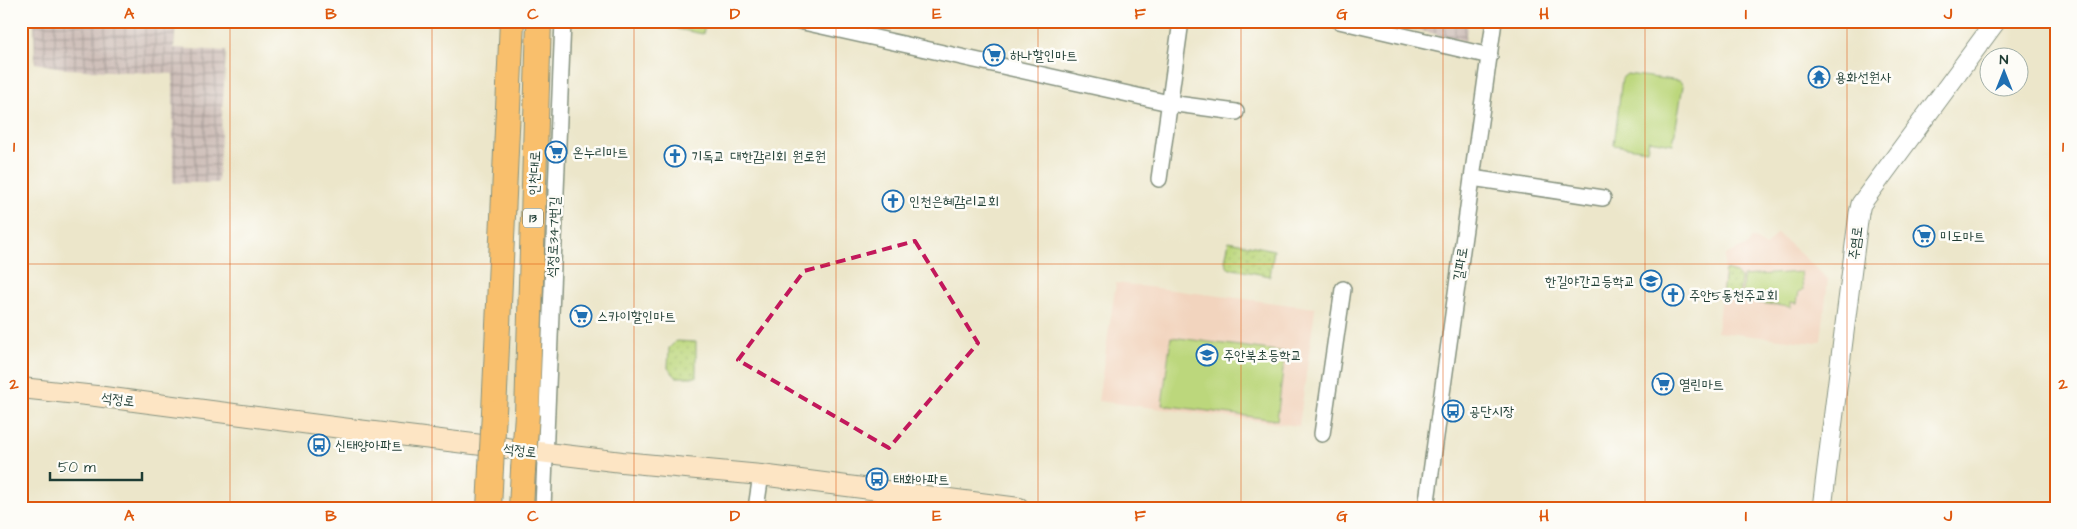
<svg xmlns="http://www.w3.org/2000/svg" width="2077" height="529" font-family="'Architects Daughter','Poor Story',sans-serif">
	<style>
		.built { fill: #f2d4be }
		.industrial { fill: url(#industrial-grid) }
		.grass { fill: url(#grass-dots); stroke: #6e8a58 }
		.garden { fill: #bcd77c; stroke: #6e8a58 }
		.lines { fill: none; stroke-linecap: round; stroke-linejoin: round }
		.minor-casing { stroke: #86927f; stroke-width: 18 }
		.tertiary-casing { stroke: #86927f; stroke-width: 21 }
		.secondary-casing { stroke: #86927f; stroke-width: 22 }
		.trunk-casing { stroke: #86927f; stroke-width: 26 }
		.minor { stroke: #fff; stroke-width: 15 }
		.tertiary { stroke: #fff; stroke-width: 19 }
		.secondary { stroke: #fde5c4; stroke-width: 20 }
		.trunk { stroke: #f9bf6c; stroke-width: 24 }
		.trunk-bridge-casing { stroke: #86927f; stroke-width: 26; stroke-linecap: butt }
		.trunk-bridge { stroke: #f9bf6c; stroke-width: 24 }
		.marked { fill: none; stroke: #c2185b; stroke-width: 4; stroke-dasharray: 10 6; stroke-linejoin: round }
		.grid { fill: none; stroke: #de580e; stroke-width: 1; stroke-opacity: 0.55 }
		.labels { text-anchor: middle; stroke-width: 5; stroke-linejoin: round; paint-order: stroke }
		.shield { fill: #fdfcf7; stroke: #62766e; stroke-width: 1 }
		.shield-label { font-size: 12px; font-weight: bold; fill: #1f3d34 }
		.poi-label { font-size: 14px; fill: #1f3d34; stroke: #fdfcf7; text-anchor: start }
		.street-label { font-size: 14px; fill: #1f3d34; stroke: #fdfcf7 }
		.neatline { fill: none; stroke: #de580e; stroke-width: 2 }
		.grid-label { font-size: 16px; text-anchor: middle; font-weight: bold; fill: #de580e }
	</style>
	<defs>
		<pattern id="industrial-grid" width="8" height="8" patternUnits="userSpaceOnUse" patternTransform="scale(1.25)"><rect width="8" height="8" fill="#cfc0ba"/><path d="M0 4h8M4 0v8" fill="none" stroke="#a79d98"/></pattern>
		<pattern id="grass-dots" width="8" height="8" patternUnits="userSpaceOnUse" patternTransform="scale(1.25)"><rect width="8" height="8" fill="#bcd77c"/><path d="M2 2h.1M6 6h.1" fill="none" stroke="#a1b96c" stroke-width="1.8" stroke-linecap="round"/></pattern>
	</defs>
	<rect width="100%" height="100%" fill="#fdfcf7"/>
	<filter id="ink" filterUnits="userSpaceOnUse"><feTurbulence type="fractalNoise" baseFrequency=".02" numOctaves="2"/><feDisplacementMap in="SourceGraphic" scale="10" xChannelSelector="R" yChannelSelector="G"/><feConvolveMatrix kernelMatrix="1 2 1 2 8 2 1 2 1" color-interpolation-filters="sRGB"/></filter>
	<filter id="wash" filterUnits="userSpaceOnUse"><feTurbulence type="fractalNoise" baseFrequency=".0096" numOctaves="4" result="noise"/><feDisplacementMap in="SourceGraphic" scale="20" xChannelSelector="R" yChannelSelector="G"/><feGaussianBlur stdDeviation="1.12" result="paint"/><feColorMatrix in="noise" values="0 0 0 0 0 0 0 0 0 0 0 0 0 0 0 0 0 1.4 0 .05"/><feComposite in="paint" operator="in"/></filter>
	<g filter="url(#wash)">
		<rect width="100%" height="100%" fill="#ece6ca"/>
		<g class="built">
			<path d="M1777,233L1828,279L1821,340L1816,343L1717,332L1725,255L1748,245L1752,237L1766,246Z"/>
			<path d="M1116,283L1315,308L1299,426L1098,401Z"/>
		</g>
		<g class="industrial">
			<path d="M34,21H176L174,48L226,51L218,183H173V74L67,69L35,63Z"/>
			<path d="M1378,21H1468L1465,41Z"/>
		</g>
		<g class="grass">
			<path d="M678,21H706L703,34L677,29Z"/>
			<path d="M1229,241L1274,250L1270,276L1228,268L1225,261Z"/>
			<path d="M1725,270L1736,273L1741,278L1739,299L1722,297Z"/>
			<path d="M676,341L696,342V377H676L668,368L669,348Z"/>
		</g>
		<g class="garden">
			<path d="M1627,74L1680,81L1683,86L1673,144L1649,140L1647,150L1614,145L1622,78Z"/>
			<path d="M1801,272L1803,290L1799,292L1797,303L1791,302V307L1742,301L1743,276Z"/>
			<path d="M1171,337L1285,352L1277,420L1162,405Z"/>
		</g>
	</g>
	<g filter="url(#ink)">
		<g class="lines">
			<g class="minor-casing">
				<g id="minor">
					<path d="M799,21L1169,103L1236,112"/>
					<path d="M1339,21L1490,56"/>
					<path d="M1472,178L1603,198"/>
					<path d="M1159,179L1181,21"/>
					<path d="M1322,434L1343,289"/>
					<path d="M543,508L563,21"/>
					<path d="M756,508L761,475"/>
					<path d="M1426,508L1494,21"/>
				</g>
			</g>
			<g class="tertiary-casing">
				<path id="tertiary" d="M1822,508L1859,213L1861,204L1996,21"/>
			</g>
			<g class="secondary-casing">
				<path id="secondary" d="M21,388L96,396L349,429L622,462L761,475L1019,508"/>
			</g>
			<g class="trunk-casing">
				<g id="trunk">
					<path d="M494,412L512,21"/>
					<path d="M527,414L539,21"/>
					<path d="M489,508L491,468"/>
					<path d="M521,508L523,470"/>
				</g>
			</g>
			<use href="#minor" class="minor"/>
			<use href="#tertiary" class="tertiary"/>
			<use href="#secondary" class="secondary"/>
			<use href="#trunk" class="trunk"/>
			<g class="trunk-bridge-casing">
				<g id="trunk-bridge">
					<path d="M491,468L494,412"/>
					<path d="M523,470L527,414"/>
				</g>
			</g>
			<use href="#trunk-bridge" class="trunk-bridge"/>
		</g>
	</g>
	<path class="marked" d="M915,241L978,343L889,448L738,360L804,271Z"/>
	<path class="grid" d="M230,21V508M432,21V508M634,21V508M836,21V508M1038,21V508M1241,21V508M1443,21V508M1645,21V508M1847,21V508M21,264H2056"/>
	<defs>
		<g id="supermarket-ring" transform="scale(1.125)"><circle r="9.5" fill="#fdfcf7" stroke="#1f6fb2" stroke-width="1.5"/><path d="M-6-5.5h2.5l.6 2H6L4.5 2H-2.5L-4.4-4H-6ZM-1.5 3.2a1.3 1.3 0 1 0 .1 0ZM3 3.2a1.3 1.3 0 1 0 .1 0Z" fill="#1f6fb2"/></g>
		<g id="temple-ring" transform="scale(1.125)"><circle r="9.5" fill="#fdfcf7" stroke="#1f6fb2" stroke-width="1.5"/><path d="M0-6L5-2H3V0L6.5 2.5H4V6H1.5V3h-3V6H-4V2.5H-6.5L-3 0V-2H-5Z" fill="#1f6fb2"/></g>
		<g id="church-ring" transform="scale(1.125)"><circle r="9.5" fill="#fdfcf7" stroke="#1f6fb2" stroke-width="1.5"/><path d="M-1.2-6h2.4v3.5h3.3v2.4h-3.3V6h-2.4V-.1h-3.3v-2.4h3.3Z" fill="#1f6fb2"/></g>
		<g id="school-ring" transform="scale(1.125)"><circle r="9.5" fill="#fdfcf7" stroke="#1f6fb2" stroke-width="1.5"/><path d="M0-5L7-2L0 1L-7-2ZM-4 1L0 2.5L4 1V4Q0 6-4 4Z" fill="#1f6fb2"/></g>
		<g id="bus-ring" transform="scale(1.125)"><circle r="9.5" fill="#fdfcf7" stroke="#1f6fb2" stroke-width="1.5"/><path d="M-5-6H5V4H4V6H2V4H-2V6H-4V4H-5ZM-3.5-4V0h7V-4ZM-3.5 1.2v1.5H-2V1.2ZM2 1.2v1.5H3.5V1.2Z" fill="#1f6fb2"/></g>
	</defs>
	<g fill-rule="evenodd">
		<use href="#supermarket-ring" x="994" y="55"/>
		<use href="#temple-ring" x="1819" y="77"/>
		<use href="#supermarket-ring" x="556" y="152"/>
		<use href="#church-ring" x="675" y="156"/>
		<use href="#church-ring" x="893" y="201"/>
		<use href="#supermarket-ring" x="1924" y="236"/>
		<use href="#school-ring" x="1651" y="281"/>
		<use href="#church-ring" x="1673" y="295"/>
		<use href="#supermarket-ring" x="581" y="316"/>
		<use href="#school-ring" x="1207" y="355"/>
		<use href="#supermarket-ring" x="1663" y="384"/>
		<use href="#bus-ring" x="1453" y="411"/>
		<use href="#bus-ring" x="319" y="445"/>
		<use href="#bus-ring" x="877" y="479"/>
	</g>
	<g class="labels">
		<rect class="shield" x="523" y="208.5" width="20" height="19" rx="4"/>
		<g class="shield-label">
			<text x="533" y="222">13</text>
		</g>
		<g class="poi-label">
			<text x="1010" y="60">하나할인마트</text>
			<text x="1835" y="82">용화선원사</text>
			<text x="572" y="157">온누리마트</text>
			<text x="691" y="161">기독교 대한감리회 원로원</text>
			<text x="909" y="206">인천은혜감리교회</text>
			<text x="1940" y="241">미도마트</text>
			<text x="1635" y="286" text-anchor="end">한길야간고등학교</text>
			<text x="1689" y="300">주안5동천주교회</text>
			<text x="597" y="321">스카이할인마트</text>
			<text x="1223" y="360">주안북초등학교</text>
			<text x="1679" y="389">열린마트</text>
			<text x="1469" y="416">공단시장</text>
			<text x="335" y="450">신태양아파트</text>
			<text x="893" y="484">태화아파트</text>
		</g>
		<g class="street-label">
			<text transform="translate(534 173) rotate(-88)" y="5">인천대로</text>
			<text transform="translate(553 237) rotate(-88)" y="5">석정로347번길</text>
			<text transform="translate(1855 243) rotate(-83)" y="5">주염로</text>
			<text transform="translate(1460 264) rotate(-82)" y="5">길파로</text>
			<text transform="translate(118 399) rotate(7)" y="5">석정로</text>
			<text transform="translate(520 450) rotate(7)" y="5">석정로</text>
		</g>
	</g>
	<rect width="2077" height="529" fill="none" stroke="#fdfcf7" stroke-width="55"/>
	<g transform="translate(2004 72)"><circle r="24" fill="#fdfcf7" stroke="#a4b0a9"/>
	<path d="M0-4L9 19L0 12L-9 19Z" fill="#1f6fb2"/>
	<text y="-8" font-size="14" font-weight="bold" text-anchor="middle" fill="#1f3d34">N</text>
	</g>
	<path d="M50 472v8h92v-8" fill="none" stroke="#1f3d34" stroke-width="2.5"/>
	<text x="58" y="472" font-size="15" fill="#1f3d34" stroke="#fdfcf7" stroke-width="4" paint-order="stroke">50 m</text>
	<rect x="28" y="28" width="2022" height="474" class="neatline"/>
	<g class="grid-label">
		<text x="129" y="19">A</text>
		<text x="331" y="19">B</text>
		<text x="533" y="19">C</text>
		<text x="735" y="19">D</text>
		<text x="937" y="19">E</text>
		<text x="1140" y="19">F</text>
		<text x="1342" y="19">G</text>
		<text x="1544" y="19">H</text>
		<text x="1746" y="19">I</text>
		<text x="1948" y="19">J</text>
		<text x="14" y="152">1</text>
		<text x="2063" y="152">1</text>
		<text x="14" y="389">2</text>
		<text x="2063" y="389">2</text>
		<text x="129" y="521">A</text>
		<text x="331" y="521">B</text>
		<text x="533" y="521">C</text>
		<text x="735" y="521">D</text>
		<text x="937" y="521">E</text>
		<text x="1140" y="521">F</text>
		<text x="1342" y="521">G</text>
		<text x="1544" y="521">H</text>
		<text x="1746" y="521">I</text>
		<text x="1948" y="521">J</text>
	</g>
</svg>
